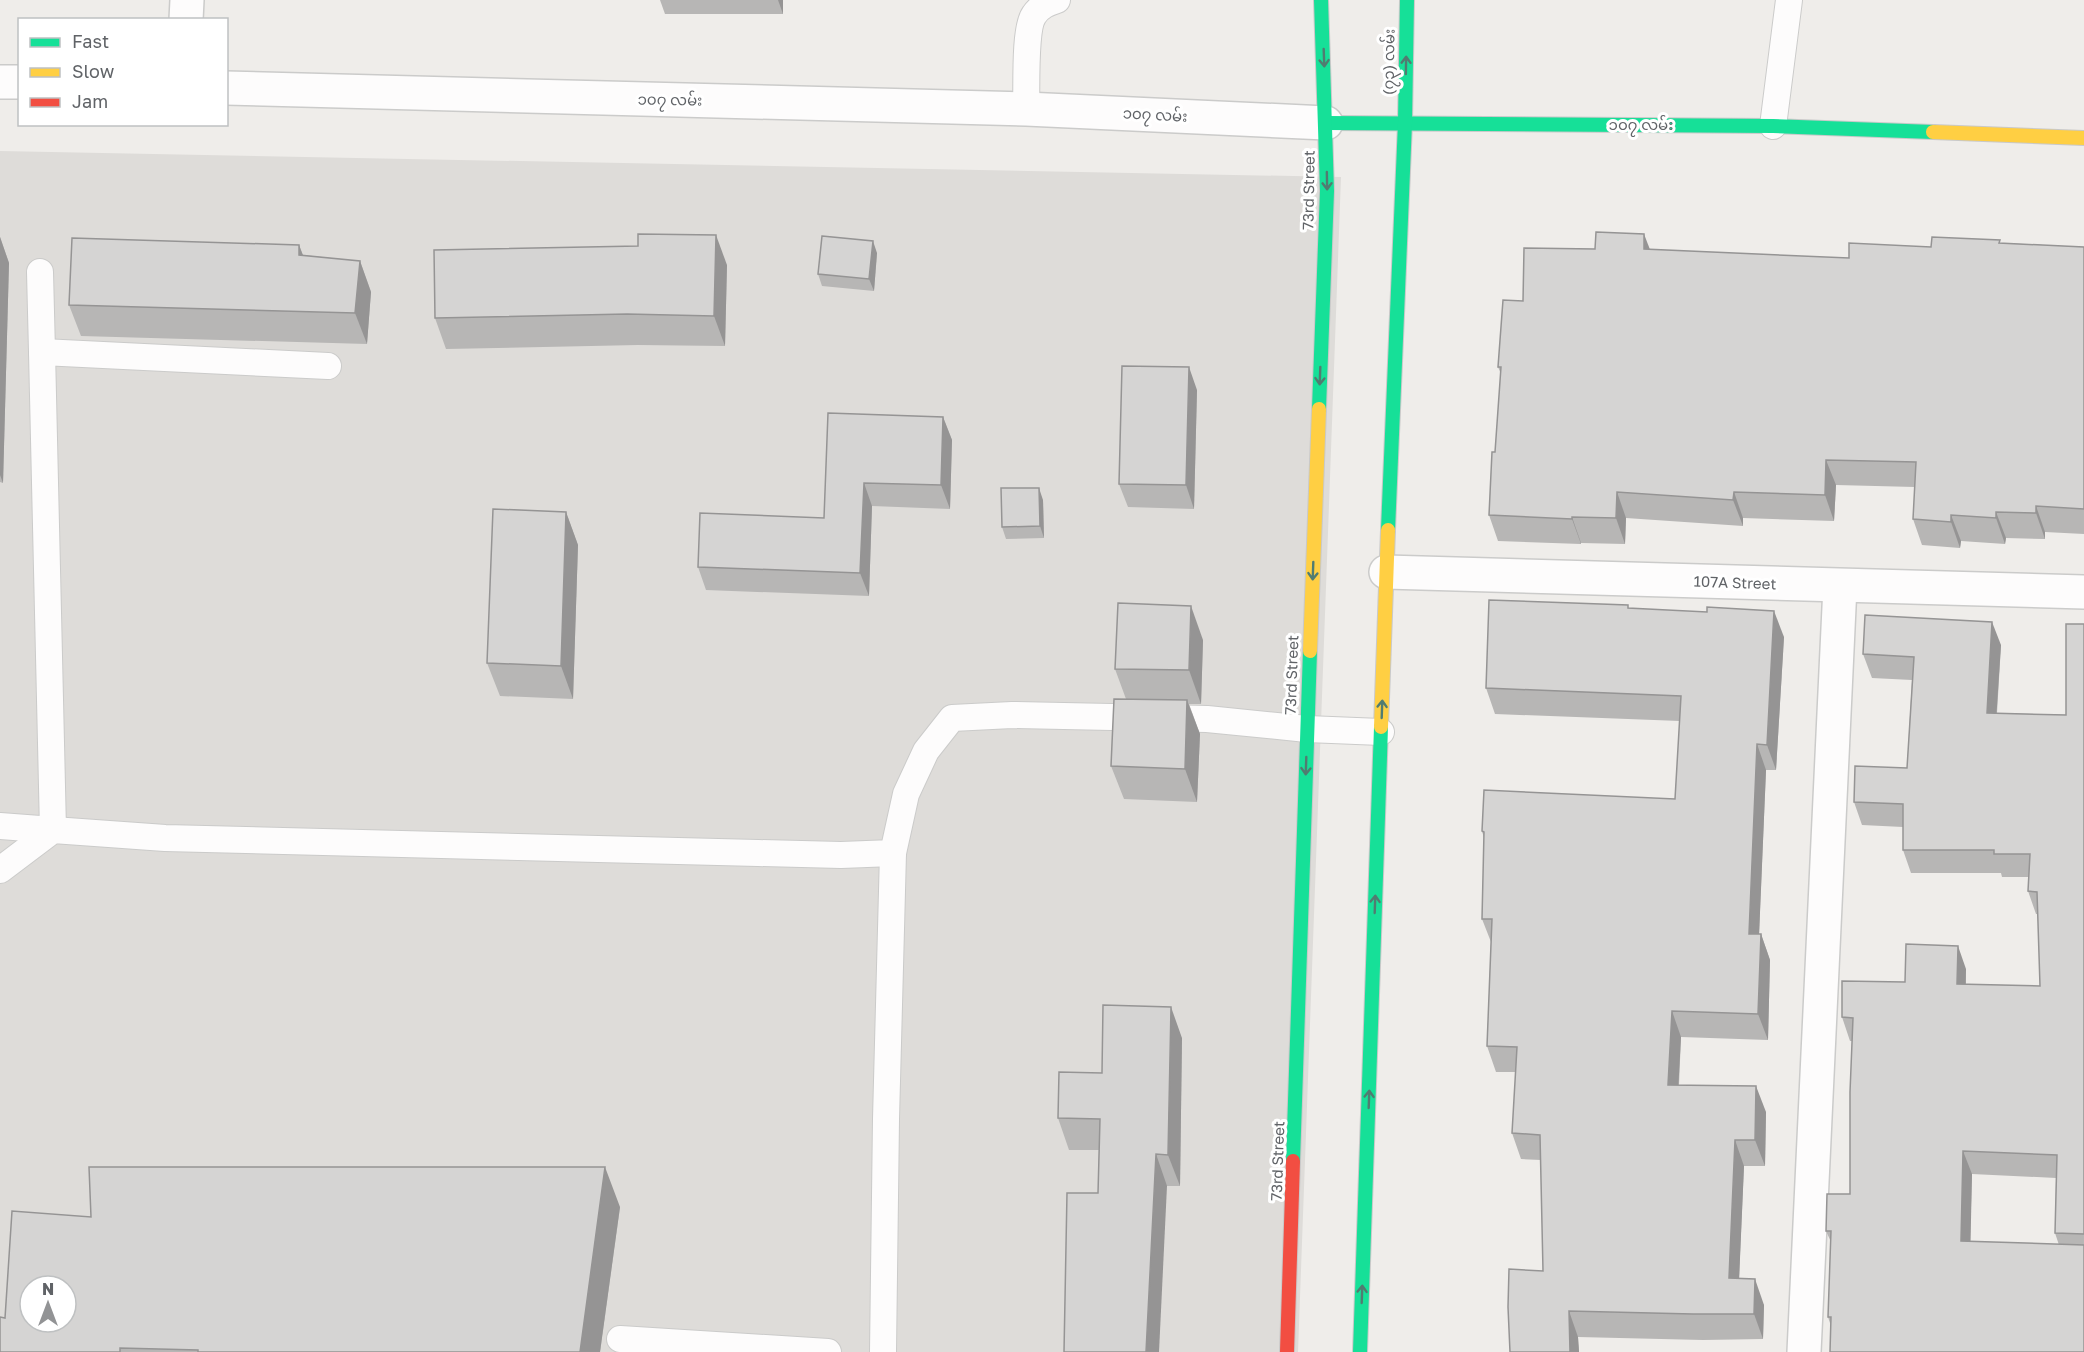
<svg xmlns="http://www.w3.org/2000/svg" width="2084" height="1352" font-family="'Golos Text','Noto Sans Myanmar',sans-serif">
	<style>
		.education { fill: #dedcd9; fill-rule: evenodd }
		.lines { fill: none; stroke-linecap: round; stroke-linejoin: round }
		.lane-casing { stroke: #cbcbca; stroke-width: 28 }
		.street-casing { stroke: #cbcbca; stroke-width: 36 }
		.fast-casing { stroke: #c9c9c9; stroke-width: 16 }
		.slow-casing { stroke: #c9c9c9; stroke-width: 16 }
		.jam-casing { stroke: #c9c9c9; stroke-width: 16 }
		.lane { stroke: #fdfcfc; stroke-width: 26 }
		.street { stroke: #fdfcfc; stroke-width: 33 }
		.fast { stroke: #16e098; stroke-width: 14 }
		.slow { stroke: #ffcf43; stroke-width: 14 }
		.jam { stroke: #f24e42; stroke-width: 14 }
		.wall { fill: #b7b6b5; fill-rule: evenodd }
		.shaded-wall { fill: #959494 }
		.building { fill: #d5d4d3; stroke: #959494; stroke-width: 1.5; fill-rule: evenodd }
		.oneway { stroke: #517c71 }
		.labels { text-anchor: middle; stroke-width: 6; stroke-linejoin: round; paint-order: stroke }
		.street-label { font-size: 15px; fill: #606367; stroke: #fff }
	</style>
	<rect width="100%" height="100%" fill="#efedea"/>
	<path class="education" d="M0,151L1341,177L1298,1352H0ZM30,1286H66V1322H30Z"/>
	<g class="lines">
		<g class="lane-casing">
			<g id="lane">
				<path d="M1026,109C1027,89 1024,29 1034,15C1040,6 1048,3 1057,0"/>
				<path d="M1773,126L1789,0"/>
				<path d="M40,272L42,352"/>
				<path d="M0,826L53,830L42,352L328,366"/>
				<path d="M0,870L53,830L165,838L758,853L841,855L893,853L906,794L926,751L952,718L1012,715L1207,719L1307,729L1381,732"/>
				<path d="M620,1339L828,1352"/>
				<path d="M883,1352L886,1119L893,853"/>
			</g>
		</g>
		<g class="street-casing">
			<g id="street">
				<path d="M186,20L187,0"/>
				<path d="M0,82H20"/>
				<path d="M226,88L1026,109L1326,123"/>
				<path d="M1386,572L2084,592"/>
				<path d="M1804,1352L1840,586"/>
			</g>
		</g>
		<g class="fast-casing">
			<g id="fast">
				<path d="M1326,123L1773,126L1933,132"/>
				<path d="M1319,409L1327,191L1321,0"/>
				<path d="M1388,530L1405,123L1407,0"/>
				<path d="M1293,1161L1310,651"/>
				<path d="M1360,1352L1381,727"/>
			</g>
		</g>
		<g class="slow-casing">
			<g id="slow">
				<path d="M1933,132L2084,138"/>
				<path d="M1310,651L1319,409"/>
				<path d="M1381,727L1388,530"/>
			</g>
		</g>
		<g class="jam-casing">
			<path id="jam" d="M1287,1352L1293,1161"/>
		</g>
		<use href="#lane" class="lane"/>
		<use href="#street" class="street"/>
		<use href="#fast" class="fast"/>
		<use href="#slow" class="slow"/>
		<use href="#jam" class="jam"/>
	</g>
	<g class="wall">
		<path d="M660,0H783V14H665Z"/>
		<path d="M0,237L9,263L3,483L0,482Z"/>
		<path d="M2001,243L2084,247V534L2045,532V539L2006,538L2005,544L1961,541L1960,548L1922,545L1913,519L1915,487L1836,485L1834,521L1743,518V526L1626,518L1625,544L1581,543V544L1498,541L1489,515L1495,452L1501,374L1498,367L1523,301L1595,249L1650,250L1849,258L1931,247Z"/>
		<path d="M299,245L303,255L360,261L371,292L367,344L81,336L69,305Z"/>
		<path d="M877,253L874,291L822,286L818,274Z"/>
		<path d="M727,265L725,346L638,345L446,349L435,318Z"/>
		<path d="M1197,390L1194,509L1128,507L1119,484Z"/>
		<path d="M828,413L943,417L952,440L950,509L872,506L869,596L706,590L698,567L824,518Z"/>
		<path d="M1043,500L1044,538L1006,539L1002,527Z"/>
		<path d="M566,512L578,545L573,699L500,696L487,663Z"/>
		<path d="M1629,608L1784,637L1776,770H1766L1759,934H1761L1770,960L1768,1040L1681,1037L1679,1085L1766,1112L1765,1166H1744L1739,1279L1764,1305L1763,1339L1703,1340L1578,1337L1579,1352H1510L1543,1271L1541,1160L1521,1159L1512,1133L1516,1072H1496L1487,1046L1491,942L1482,919L1484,838L1482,831L1675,799L1680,721L1495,714L1486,688Z"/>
		<path d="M2084,624V1352L1831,1326L1828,1317L1831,1242L1826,1231L1850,1194L1852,1041H1850L1842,1017L1905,982L1966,969V984L2040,986L2038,914H2036L2028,891L2029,877H2002L2001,873H1911L1903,850V827L1862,825L1854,802L1907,768L1912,680L1872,678L1863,654L2001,645L1997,713L2066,715ZM1972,1174L2056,1178L2055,1233L2059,1245L1970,1242Z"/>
		<path d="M1203,640L1201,704H1189L1200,734L1197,802L1124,799L1111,766L1126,699L1115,669Z"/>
		<path d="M1182,1038L1180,1186H1167L1098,1193L1099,1150H1069L1058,1118L1102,1073Z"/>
		<path d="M620,1207L600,1352H0L5,1318L91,1217Z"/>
	</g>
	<g class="shaded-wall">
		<path d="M778,0H783V14Z"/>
		<path d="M1644,234L1654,260L1644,249Z"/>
		<path d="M716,235L727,265L725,346L714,316Z"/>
		<path d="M0,237L9,263L3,483L0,475Z"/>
		<path d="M873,241L877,253L874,291L869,279Z"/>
		<path d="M299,245L311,277L299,255Z"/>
		<path d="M360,261L371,292L367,344L355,313Z"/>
		<path d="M1189,367L1197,390L1194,509L1186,485Z"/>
		<path d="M943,417L952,440L950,509L941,485Z"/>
		<path d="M1826,460L1836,485L1834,521L1825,495Z"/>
		<path d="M864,483L872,506L869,596L860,573Z"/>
		<path d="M1039,488L1043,500L1044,538L1040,526Z"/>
		<path d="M1617,492L1626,518L1625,544L1616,518Z"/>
		<path d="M1734,492L1743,518V526L1733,500Z"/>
		<path d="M2036,506L2045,532V539L2036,513Z"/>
		<path d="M566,512L578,545L573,699L561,666Z"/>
		<path d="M1996,512L2006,538L2005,544L1996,518Z"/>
		<path d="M1951,515L1961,541L1960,548L1951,522Z"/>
		<path d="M1572,517L1581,543V544L1572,519Z"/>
		<path d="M1191,606L1203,640L1201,704L1189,670Z"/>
		<path d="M1774,611L1784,637L1776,770L1767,745Z"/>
		<path d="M1992,622L2001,645L1995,736L1987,713Z"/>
		<path d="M1187,700L1200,734L1197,802L1185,769Z"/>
		<path d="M1757,744L1766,770L1758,960L1749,934Z"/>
		<path d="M1761,934L1770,960L1768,1040L1758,1014Z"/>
		<path d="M1958,946L1966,969L1965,1007L1957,984Z"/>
		<path d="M1171,1007L1182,1038L1180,1186L1168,1155Z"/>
		<path d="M1672,1011L1681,1037L1677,1111L1668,1085Z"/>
		<path d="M1756,1086L1766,1112L1765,1166L1755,1140Z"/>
		<path d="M1735,1140L1744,1166L1738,1304L1729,1278Z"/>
		<path d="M1963,1151L1972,1174L1970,1265L1961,1241Z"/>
		<path d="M1156,1154L1167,1186L1159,1352H1146Z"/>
		<path d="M605,1167L620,1207L600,1352H580Z"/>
		<path d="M1755,1279L1764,1305L1763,1339L1754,1314Z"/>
		<path d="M1569,1311L1578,1337L1579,1352H1570Z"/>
	</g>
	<g class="building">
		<path d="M1596,232L1644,234V249L1849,258V243L1931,247L1932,237L2000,240L1999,243L2084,247V509L2036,506V513L1996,512V518L1951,515V522L1913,519L1916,462L1826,460L1825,495L1734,492L1733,500L1617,492L1616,518L1572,517V519L1489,515L1492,452H1495L1501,367H1498L1503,300L1523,301L1524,248L1595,249Z"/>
		<path d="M638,234L716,235L714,316L627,314L435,318L434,250L638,246Z"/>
		<path d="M822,236L873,241L869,279L818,274Z"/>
		<path d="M72,238L299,245V255L360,261L355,313L69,305Z"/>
		<path d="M1122,366L1189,367L1186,485L1119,484Z"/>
		<path d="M828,413L943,417L941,485L864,483L860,573L698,567L700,513L824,518Z"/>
		<path d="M1001,488H1039L1040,526L1002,527Z"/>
		<path d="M493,509L566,512L561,666L487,663Z"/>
		<path d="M1489,600L1628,605V608L1707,612V607L1774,611L1767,745L1757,744L1749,934H1761L1758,1014L1672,1011L1668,1085L1756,1086L1755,1140H1735L1729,1278L1755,1279L1754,1314H1693L1569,1311L1570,1352H1510L1508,1307L1509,1269L1543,1271L1540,1135L1512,1133L1517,1047L1487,1046L1492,919H1482L1484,832L1482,831L1484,790L1675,799L1681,696L1486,688Z"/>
		<path d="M1118,603L1191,606L1189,670L1115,669Z"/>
		<path d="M1865,615L1992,622L1987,713L2066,715V624H2084V1234L2055,1233L2057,1155L1963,1151L1961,1241L2084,1245V1352H1830L1831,1317H1828L1831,1231H1826L1827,1194H1850V1092L1853,1018L1842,1017V981L1905,982L1906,944L1958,946L1957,984L2040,986L2037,892L2028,891L2030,854H1994V850H1903V804L1854,802L1855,766L1907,768L1914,657L1863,654Z"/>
		<path d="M1114,699L1187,700L1185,769L1111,766Z"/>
		<path d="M1103,1005L1171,1007L1168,1155L1156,1154L1146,1352H1064L1067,1193H1098L1100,1119L1058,1118L1059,1072L1102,1073Z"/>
		<path d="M89,1167H605L580,1352H198V1350L120,1348V1352H0V1317L5,1318L12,1211L91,1217ZM30,1286H66V1322H30Z"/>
	</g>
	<defs><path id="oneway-shaft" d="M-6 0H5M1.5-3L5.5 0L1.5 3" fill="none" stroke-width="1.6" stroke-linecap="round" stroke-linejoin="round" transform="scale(1.5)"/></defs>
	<g class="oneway">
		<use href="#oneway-shaft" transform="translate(1324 58) rotate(88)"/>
		<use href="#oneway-shaft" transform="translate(1406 65) rotate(-89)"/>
		<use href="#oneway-shaft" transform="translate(1327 181) rotate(89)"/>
		<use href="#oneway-shaft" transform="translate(1320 376) rotate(92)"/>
		<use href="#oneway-shaft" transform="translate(1313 571) rotate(92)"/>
		<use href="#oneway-shaft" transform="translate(1382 709) rotate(-88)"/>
		<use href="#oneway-shaft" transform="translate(1306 766) rotate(92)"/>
		<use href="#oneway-shaft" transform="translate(1375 904) rotate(-88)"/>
		<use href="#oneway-shaft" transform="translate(1369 1099) rotate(-88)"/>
		<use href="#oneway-shaft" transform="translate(1362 1294) rotate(-88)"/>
	</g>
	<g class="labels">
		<g class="street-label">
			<text transform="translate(1389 62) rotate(-89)" y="5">(၇၃) လမ်း</text>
			<text transform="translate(670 100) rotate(1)" y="5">၁၀၇ လမ်း</text>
			<text transform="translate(1155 115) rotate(3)" y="5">၁၀၇ လမ်း</text>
			<text x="1641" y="130">၁၀၇ လမ်း</text>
			<text transform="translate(1309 190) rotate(-89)" y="5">73rd Street</text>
			<text transform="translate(1735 583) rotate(2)" y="5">107A Street</text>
			<text transform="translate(1292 675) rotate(-88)" y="5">73rd Street</text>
			<text transform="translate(1278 1161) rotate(-88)" y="5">73rd Street</text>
		</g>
	</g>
	<rect x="18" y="18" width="210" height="108" fill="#ffffff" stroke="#bfc1c2" stroke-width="1.5"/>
	<rect x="30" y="38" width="30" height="9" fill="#16e098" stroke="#bfc1c2" stroke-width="1.5"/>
	<text x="72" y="48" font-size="18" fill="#606367">Fast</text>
	<rect x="30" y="68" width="30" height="9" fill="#ffcf43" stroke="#bfc1c2" stroke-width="1.5"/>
	<text x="72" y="78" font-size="18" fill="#606367">Slow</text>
	<rect x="30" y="98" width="30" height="9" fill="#f24e42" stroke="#bfc1c2" stroke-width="1.5"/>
	<text x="72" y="108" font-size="18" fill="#606367">Jam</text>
	<g transform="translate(48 1304)"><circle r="28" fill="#ffffff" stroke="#bfc1c2" stroke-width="1.5"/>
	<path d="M0-4.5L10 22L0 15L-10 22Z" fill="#929395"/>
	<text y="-9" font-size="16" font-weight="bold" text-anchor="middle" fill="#606367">N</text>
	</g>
</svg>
